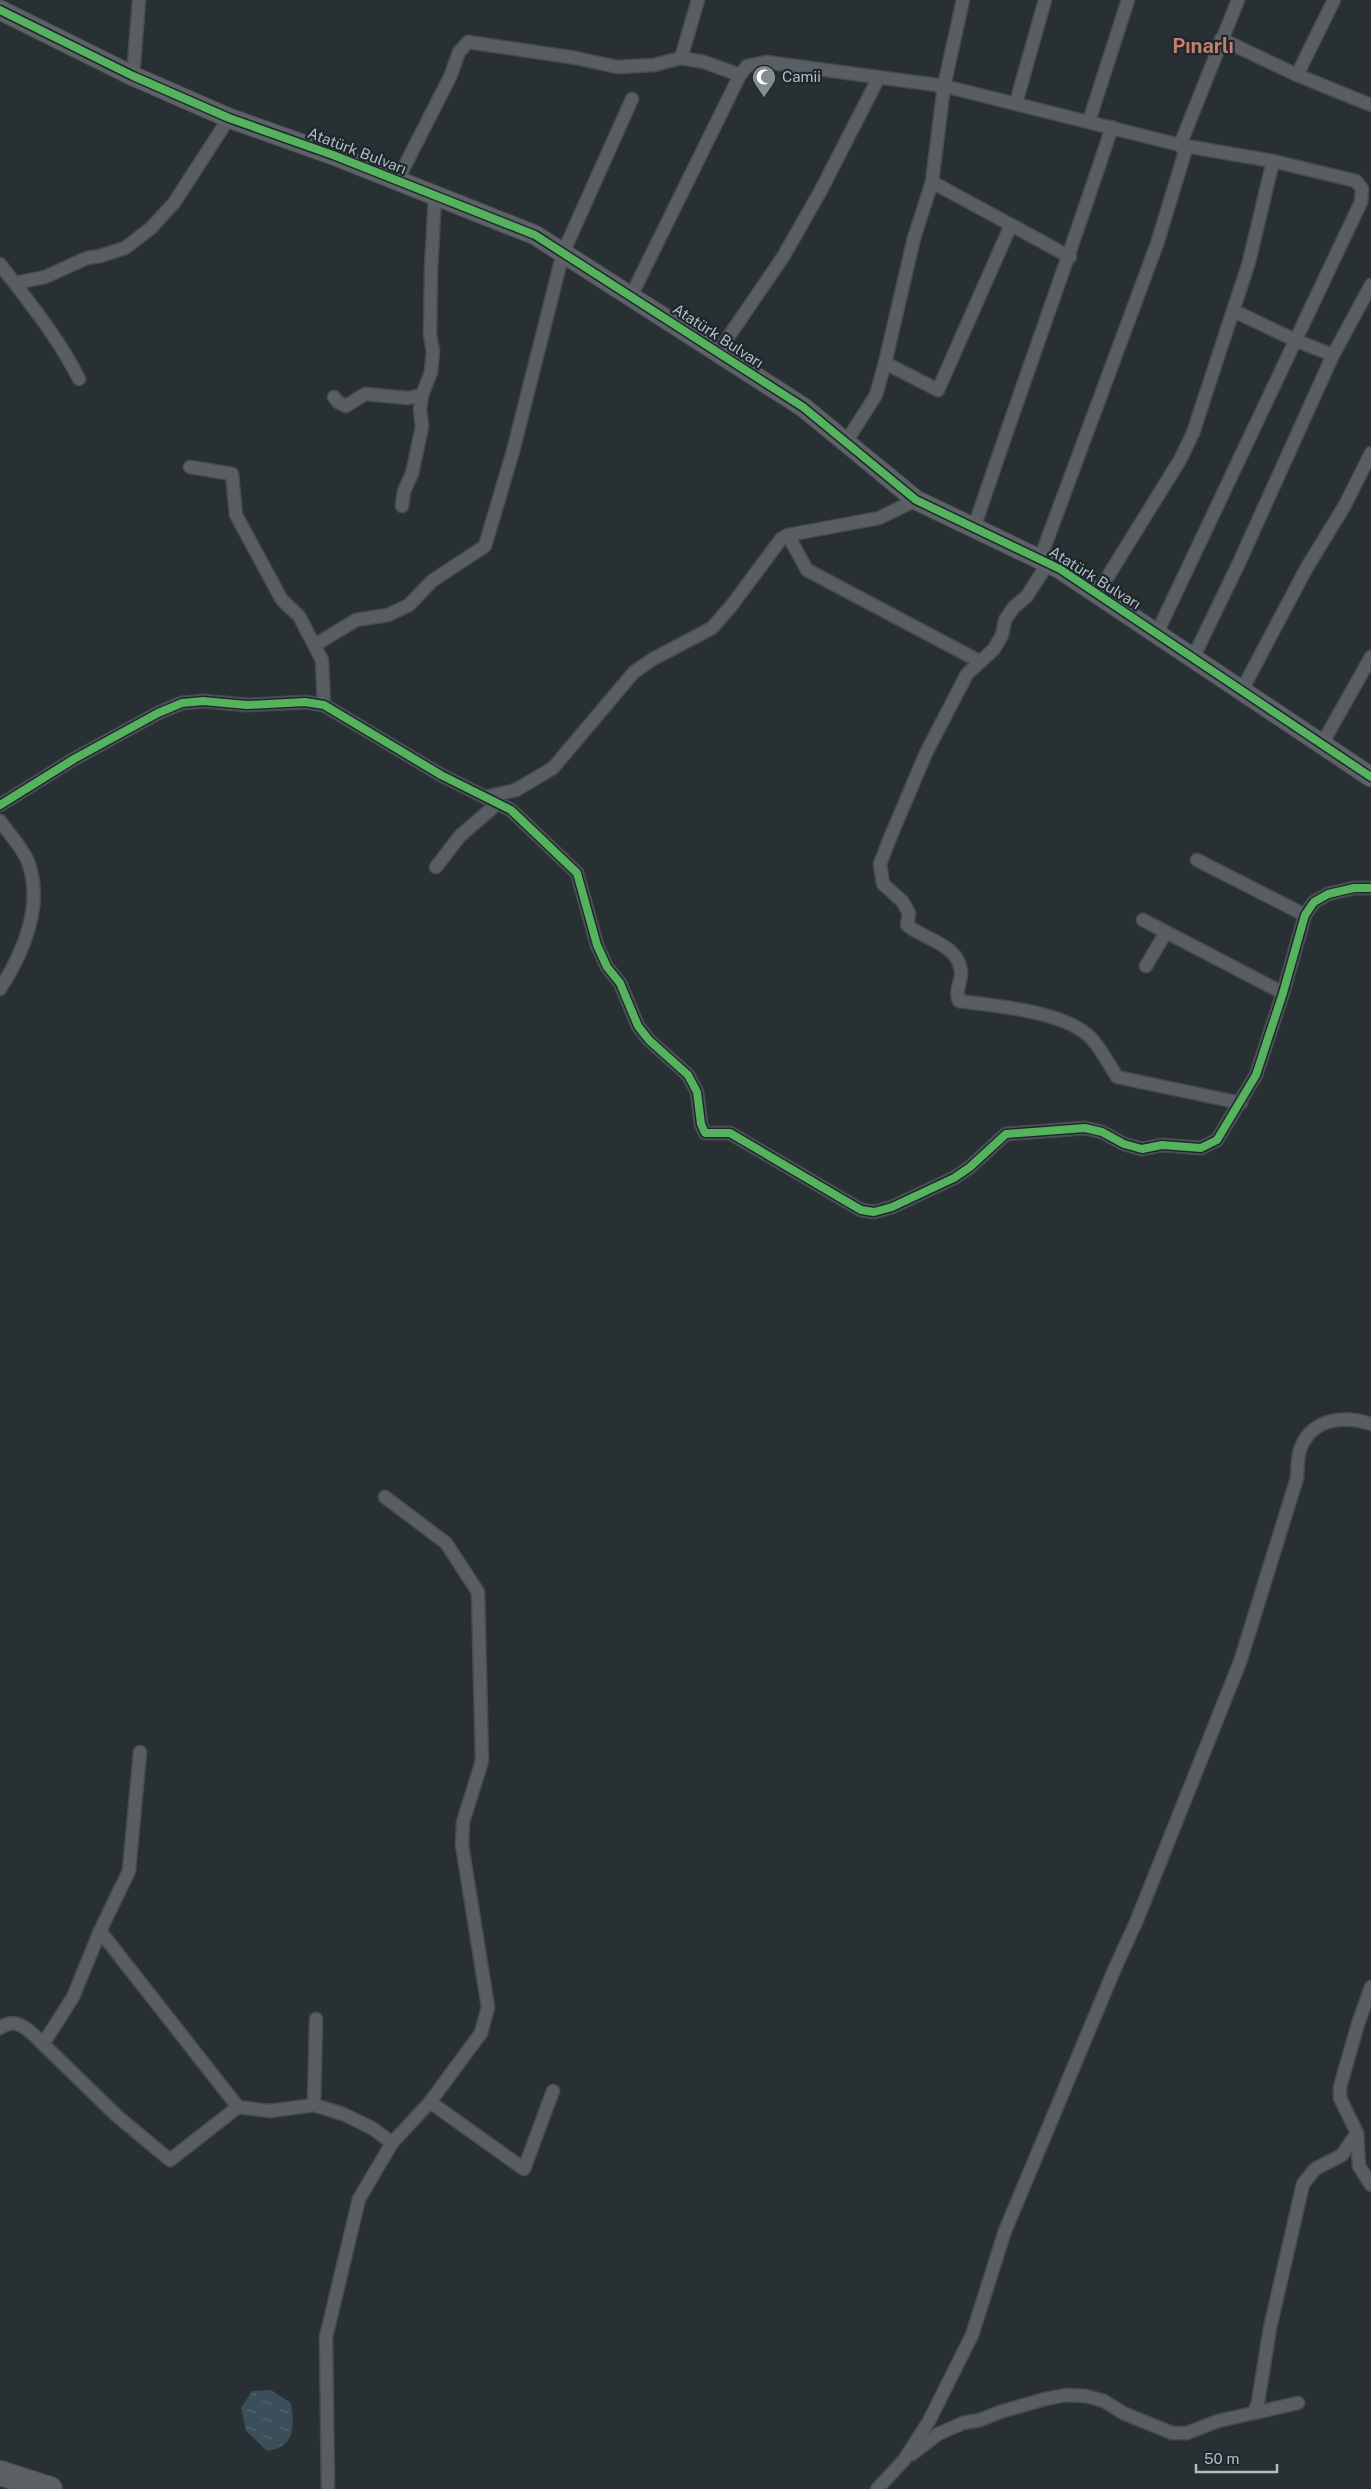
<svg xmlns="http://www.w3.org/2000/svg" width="1371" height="2489" font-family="'Public Sans',sans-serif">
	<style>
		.water { fill: url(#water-ripples) }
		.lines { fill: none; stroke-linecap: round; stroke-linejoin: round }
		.street-casing { stroke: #464c4e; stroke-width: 15 }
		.secondary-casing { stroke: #464c4e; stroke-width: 21 }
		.highway-casing { stroke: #454c4f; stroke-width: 26 }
		.street { stroke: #585e62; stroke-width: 12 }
		.secondary { stroke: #5d6266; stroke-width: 19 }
		.highway { stroke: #5d6062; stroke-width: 24 }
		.cycleway-casing { stroke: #1d272d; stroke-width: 11 }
		.cycleway { stroke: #56b35d; stroke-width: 8 }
		.labels { text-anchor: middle; stroke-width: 4.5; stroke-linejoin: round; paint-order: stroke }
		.poi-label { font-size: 15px; fill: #b3bdc4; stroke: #1d272d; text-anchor: start }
		.street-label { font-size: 15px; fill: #b3bdc4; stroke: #1d272d }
		.district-label { font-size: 20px; font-weight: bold; fill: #c77d6b; stroke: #1d272d }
	</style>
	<defs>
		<pattern id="water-ripples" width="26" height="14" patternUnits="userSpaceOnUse" patternTransform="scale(1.25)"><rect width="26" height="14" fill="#3a4f5a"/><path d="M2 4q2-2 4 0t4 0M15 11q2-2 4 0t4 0" fill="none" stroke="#546670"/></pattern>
	</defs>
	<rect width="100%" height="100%" fill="#283033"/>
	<path class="water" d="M271,2390L291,2403C294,2426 296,2447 267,2451L246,2431L241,2408L252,2391Z"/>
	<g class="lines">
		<g class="street-casing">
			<g id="street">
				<path d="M698,0L681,58L704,62L740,75"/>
				<path d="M1221,39L1297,75L1371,105"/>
				<path d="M1297,75L1334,0"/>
				<path d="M133,76L139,0"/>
				<path d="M1016,103L1045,0"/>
				<path d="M1089,121L1128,0"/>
				<path d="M397,181L450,77L459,52L468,42L576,58L617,67L654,65L681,58"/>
				<path d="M932,182L1070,257"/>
				<path d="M0,264C28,301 58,337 79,379"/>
				<path d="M15,283L45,277L87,258L100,256L125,248L151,228L174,203L229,118"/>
				<path d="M631,296L740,75L747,66L766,62L944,86L1180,145L1273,161L1356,181L1362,189L1361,202L1157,633"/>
				<path d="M1234,311L1297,341L1333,355"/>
				<path d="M718,352L783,257L820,192L878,79"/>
				<path d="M885,363L938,390L1011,225"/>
				<path d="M334,397L338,402L346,406L365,394L408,398L422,395"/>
				<path d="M846,442L876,395L885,363L914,238L932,182L944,86L963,0"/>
				<path d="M190,467L232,474L236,515L282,600L299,616L322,660L324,705"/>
				<path d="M402,506L404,491L412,474L422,427L420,409L422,395L431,372L433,351L430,335L431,270L435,196"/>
				<path d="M974,528C1019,393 1068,261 1112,127"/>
				<path d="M788,535L807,570L979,661"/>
				<path d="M1040,559L1157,244L1185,152L1180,145L1238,0"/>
				<path d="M1048,563L1027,596L1013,608L1005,620L1002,635L994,649L967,674L926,753L890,838L880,864L883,884L902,901L909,913L907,925C925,940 958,944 961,971C962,983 954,990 959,1001C995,1006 1065,1011 1091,1038C1101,1049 1109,1064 1117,1077L1241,1103"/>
				<path d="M1097,594L1180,460L1193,433L1249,262L1273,161"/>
				<path d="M315,645L356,620L388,615L409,605L432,581L485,546L513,451L563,253L632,99"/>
				<path d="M1193,658L1238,565L1333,355L1371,285"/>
				<path d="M1242,690L1306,569L1345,505L1371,453"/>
				<path d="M1322,744L1371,657"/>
				<path d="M485,797L516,790L553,768L634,672L653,659L712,628L732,605L781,539L788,535L879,518L916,500"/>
				<path d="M0,805L74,759L158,713L182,703L203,701L247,705L305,702L324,705L441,775L511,810L577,873L597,945L607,967L620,983L638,1026L649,1040L688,1075L697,1092L701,1124L705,1133H730L861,1210L874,1212L892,1207L954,1178L970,1167L1006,1134L1085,1128L1102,1132L1124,1144L1142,1149L1162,1145L1201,1148L1217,1140L1256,1075L1283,993L1305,915L1314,902L1328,894L1354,888H1371"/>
				<path d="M0,821C9,834 23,848 28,862C44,905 23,953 0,989"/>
				<path d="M1197,860L1305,915"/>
				<path d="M436,867L460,836L498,803"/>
				<path d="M1143,920L1283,993"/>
				<path d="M1146,966L1166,932"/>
				<path d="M140,1752L129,1871L100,1931L73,1997L43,2044L117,2116L170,2160L238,2107"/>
				<path d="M100,1931L238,2107L270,2111L314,2105L343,2114L372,2128L392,2143"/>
				<path d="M1371,1987L1358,2024L1340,2087V2098L1357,2133L1359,2166L1371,2185"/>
				<path d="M0,2028C17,2015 31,2032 43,2044"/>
				<path d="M430,2102L524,2169L553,2091"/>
				<path d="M314,2105L316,2019"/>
				<path d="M1254,2413L1258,2402L1270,2328L1303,2184L1315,2169L1342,2155L1357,2133"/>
				<path d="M912,2454L938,2434L963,2423L980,2420L1000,2412L1045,2399L1066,2395L1086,2396L1104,2401L1123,2413L1172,2433H1187L1218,2421L1298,2403"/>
				<path d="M328,2489L326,2337L359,2199L392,2143L430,2102L481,2033L488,2007L462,1845L463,1822L482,1761L478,1592L446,1543L385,1497"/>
				<path d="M877,2489L904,2460L929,2421L972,2335L1005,2231L1115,1968L1137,1920L1240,1662L1297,1478C1298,1468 1297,1455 1301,1447C1313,1418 1345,1415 1371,1424"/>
			</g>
		</g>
		<g class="secondary-casing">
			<path id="secondary" d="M0,10L133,76L229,118L333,155L535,235L803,407L916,500L1060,569L1371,777"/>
		</g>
		<g class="highway-casing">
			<path id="highway" d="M0,2473L50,2489"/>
		</g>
		<use href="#street" class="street"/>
		<use href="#secondary" class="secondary"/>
		<use href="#highway" class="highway"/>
		<g class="cycleway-casing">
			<g id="cycleway">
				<path d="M0,10L133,76L229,118L333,155L535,235L803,407L916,500L1060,569L1371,777"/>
				<path d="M0,805L74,759L158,713L182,703L203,701L247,705L305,702L324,705L441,775L511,810L577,873L597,945L607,967L620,983L638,1026L649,1040L688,1075L697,1092L701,1124L705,1133H730L861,1210L874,1212L892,1207L954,1178L970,1167L1006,1134L1085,1128L1102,1132L1124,1144L1142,1149L1162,1145L1201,1148L1217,1140L1256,1075L1283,993L1305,915L1314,902L1328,894L1354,888H1371"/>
			</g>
		</g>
		<use href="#cycleway" class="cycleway"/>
	</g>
	<defs>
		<g id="mosque-pin" transform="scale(1.25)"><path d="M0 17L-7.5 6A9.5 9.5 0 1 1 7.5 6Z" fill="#828c91" stroke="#1d272d"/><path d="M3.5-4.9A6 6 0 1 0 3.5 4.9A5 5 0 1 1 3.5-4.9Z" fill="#fff"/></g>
	</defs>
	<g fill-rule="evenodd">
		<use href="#mosque-pin" x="764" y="77"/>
	</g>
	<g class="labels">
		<g class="poi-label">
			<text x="782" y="82">Camii</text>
		</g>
		<g class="street-label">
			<text transform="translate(357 151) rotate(21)" y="5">Atatürk Bulvarı</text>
			<text transform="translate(718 336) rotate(33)" y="5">Atatürk Bulvarı</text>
			<text transform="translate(1095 578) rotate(32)" y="5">Atatürk Bulvarı</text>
		</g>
		<g class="district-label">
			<text x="1203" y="53">Pınarlı</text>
		</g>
	</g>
	<path d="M1196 2464v8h81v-8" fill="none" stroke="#b3bdc4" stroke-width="2.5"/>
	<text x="1204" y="2464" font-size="15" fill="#b3bdc4" stroke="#1d272d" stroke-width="4" paint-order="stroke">50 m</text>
</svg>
